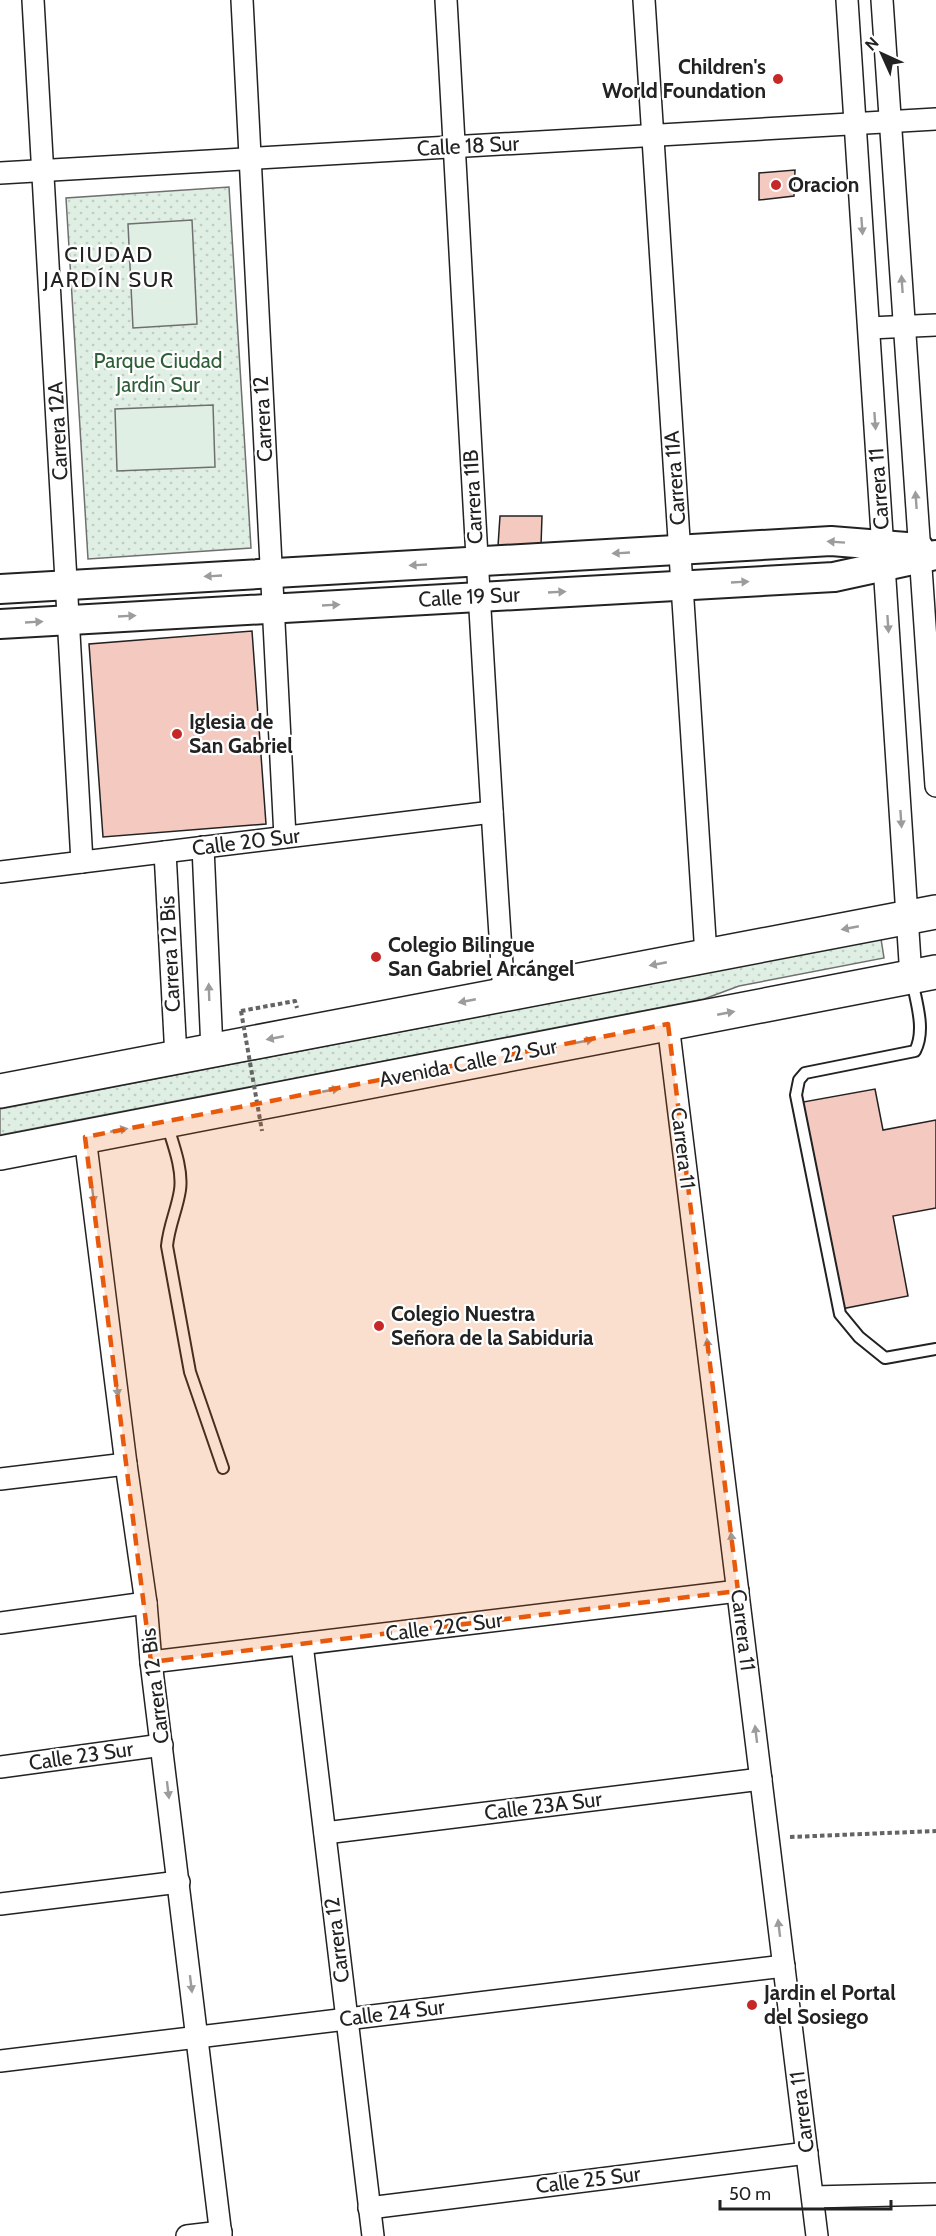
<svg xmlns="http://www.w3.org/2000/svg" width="936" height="2236" font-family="Cabin,sans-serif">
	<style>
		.green { fill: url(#green-dots); stroke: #6f6f6f; stroke-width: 1.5 }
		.pitch { fill: #e0efe3; stroke: #6f6f6f; stroke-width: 1.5 }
		.building { fill: #f3c9c0; stroke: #222; stroke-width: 1.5 }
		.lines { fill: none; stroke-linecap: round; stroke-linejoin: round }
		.lane-casing { stroke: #222; stroke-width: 14 }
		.street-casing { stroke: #222; stroke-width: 24 }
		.secondary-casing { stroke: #222; stroke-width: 32 }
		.primary-casing { stroke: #222; stroke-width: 36 }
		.path { stroke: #646464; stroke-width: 4; stroke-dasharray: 4.5 3; stroke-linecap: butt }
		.lane { stroke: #fff; stroke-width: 10 }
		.street { stroke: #fff; stroke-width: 21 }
		.secondary { stroke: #fff; stroke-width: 28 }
		.primary { stroke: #fff; stroke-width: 33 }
		.path-bridge { stroke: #646464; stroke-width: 4; stroke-dasharray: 4.5 3; stroke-linecap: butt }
		.oneway { fill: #9c9c9c }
		.marked { fill: #e8590c; fill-opacity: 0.2; stroke: #e8590c; stroke-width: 4.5; stroke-dasharray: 12 8; stroke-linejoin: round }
		.poi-dot { fill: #c62828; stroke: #fff; stroke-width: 2 }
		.labels { text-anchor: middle; stroke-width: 4.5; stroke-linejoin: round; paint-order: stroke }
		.poi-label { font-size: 21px; font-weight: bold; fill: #222; stroke: #fff; text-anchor: start }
		.street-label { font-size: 21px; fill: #222; stroke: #fff }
		.park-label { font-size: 21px; fill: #2f5e38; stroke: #fff }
		.neighbourhood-label { font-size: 22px; letter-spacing: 1.5px; fill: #222; stroke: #fff }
	</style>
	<defs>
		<pattern id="green-dots" width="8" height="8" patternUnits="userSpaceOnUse" patternTransform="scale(1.5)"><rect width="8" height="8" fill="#e0efe3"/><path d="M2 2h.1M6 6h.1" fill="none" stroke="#c0cdc2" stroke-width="1.8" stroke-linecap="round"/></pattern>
	</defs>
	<rect width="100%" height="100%" fill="#fff"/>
	<g class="green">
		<path d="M229,187L251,548L88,559L66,198Z"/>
		<path d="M881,939L884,958L739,986L704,999L0,1135V1109Z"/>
	</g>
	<g class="pitch">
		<path d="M192,220L197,324L133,328L128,224Z"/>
		<path d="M213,405L215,467L117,471L115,409Z"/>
	</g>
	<g class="building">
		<path d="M795,170L794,196L759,200V173Z"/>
		<path d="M500,516H542L541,546H498Z"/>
		<path d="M252,631L266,824L103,837L89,644Z"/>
		<path d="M875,1089L883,1130L936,1120V1208L893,1216L908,1296L841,1309L803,1102Z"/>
	</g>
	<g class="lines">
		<g class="lane-casing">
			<g id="lane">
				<path d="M912,980C916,1002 926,1030 915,1051L805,1073L799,1080L796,1095L840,1314L859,1337L885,1358L936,1349"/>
				<path d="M167,1124C173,1144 183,1169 180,1190C177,1210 169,1225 167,1246L190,1372L223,1468"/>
			</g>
		</g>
		<g class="street-casing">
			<g id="street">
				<path d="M33,0L82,862"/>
				<path d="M242,0L285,837"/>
				<path d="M446,0C465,331 481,663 504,994"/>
				<path d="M644,0L706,955"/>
				<path d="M847,0L911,977"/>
				<path d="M882,0L936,786"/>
				<path d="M0,173L936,119"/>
				<path d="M869,328L936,325"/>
				<path d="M203,847L212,1050"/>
				<path d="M165,852L176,1057"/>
				<path d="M0,872L492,812"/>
				<path d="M668,1024L817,2236"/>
				<path d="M85,1137L126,1464L146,1603L151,1662L221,2236"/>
				<path d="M0,1479L126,1464"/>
				<path d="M0,1623L146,1603"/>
				<path d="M302,1644L373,2236"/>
				<path d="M151,1662L738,1591"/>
				<path d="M0,1767L162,1745"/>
				<path d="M325,1833L761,1779"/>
				<path d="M0,1904L179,1882"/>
				<path d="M0,2061L784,1966"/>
				<path d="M813,2197L936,2194"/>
				<path d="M369,2208L807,2153"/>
				<path d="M187,2236L221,2232"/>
			</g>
		</g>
		<g class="secondary-casing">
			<g id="secondary">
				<path d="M0,589L831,541L919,548"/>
				<path d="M0,624L834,577L936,555"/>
			</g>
		</g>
		<g class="primary-casing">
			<g id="primary">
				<path d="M0,1091L936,912"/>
				<path d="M0,1153L936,972"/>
			</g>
		</g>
		<g class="path">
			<path d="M241,1011L295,1001L297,1008"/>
			<path d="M790,1837L936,1831"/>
		</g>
		<use href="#lane" class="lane"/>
		<use href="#street" class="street"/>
		<use href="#secondary" class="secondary"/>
		<use href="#primary" class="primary"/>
		<path class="path-bridge" d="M241,1011L262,1131"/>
	</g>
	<defs><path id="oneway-solid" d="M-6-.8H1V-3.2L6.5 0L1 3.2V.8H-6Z" transform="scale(1.5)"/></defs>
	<g class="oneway">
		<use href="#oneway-solid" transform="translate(862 226) rotate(86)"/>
		<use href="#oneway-solid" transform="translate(902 284) rotate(-94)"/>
		<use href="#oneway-solid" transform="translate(875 421) rotate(86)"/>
		<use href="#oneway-solid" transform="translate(916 500) rotate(-94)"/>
		<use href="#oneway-solid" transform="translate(836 542) rotate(-176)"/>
		<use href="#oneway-solid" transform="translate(621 553) rotate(177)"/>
		<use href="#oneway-solid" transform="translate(418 565) rotate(177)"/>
		<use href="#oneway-solid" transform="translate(213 576) rotate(177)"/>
		<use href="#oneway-solid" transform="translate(740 582) rotate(-3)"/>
		<use href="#oneway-solid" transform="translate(557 592) rotate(-3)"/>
		<use href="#oneway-solid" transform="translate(331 605) rotate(-3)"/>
		<use href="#oneway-solid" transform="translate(127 616) rotate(-3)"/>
		<use href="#oneway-solid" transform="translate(34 622) rotate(-3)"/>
		<use href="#oneway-solid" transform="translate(888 624) rotate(86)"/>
		<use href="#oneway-solid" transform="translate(901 819) rotate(86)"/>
		<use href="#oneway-solid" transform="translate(850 928) rotate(169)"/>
		<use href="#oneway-solid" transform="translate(658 964) rotate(169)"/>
		<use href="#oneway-solid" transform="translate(209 992) rotate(-92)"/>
		<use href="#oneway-solid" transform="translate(467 1001) rotate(169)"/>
		<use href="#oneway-solid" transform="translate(726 1013) rotate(-11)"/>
		<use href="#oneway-solid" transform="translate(275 1038) rotate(169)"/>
		<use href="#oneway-solid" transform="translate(585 1041) rotate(-11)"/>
		<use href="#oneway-solid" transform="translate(331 1090) rotate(-11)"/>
		<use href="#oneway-solid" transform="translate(119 1130) rotate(-11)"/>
		<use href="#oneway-solid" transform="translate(93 1195) rotate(83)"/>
		<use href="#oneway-solid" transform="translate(708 1347) rotate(-97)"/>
		<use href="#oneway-solid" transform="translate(117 1388) rotate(83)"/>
		<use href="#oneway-solid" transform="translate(732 1541) rotate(-97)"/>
		<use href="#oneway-solid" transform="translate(756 1734) rotate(-97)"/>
		<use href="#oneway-solid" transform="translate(168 1790) rotate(83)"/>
		<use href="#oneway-solid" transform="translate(779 1928) rotate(-97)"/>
		<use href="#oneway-solid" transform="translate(191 1984) rotate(83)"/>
	</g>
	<path class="marked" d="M668,1024L738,1591L151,1662L85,1137Z"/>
	<g class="poi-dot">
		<circle cx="778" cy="79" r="6"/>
		<circle cx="776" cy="185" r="6"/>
		<circle cx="177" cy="734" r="6"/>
		<circle cx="376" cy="957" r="6"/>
		<circle cx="379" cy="1326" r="6"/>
		<circle cx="752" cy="2005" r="6"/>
	</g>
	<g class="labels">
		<g class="poi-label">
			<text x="766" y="74" text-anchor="end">Children's<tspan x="766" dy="24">World Foundation</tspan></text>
			<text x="788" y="192">Oracion</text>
			<text x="189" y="729">Iglesia de<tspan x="189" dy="24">San Gabriel</tspan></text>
			<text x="388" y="952">Colegio Bilingue<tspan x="388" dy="24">San Gabriel Arcángel</tspan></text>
			<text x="391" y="1321">Colegio Nuestra<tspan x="391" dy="24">Señora de la Sabiduria</tspan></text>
			<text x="764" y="2000">Jardin el Portal<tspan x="764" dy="24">del Sosiego</tspan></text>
		</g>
		<g class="street-label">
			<text transform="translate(468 146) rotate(-3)" y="7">Calle 18 Sur</text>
			<text transform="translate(263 419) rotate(-93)" y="7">Carrera 12</text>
			<text transform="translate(58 431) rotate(-93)" y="7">Carrera 12A</text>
			<text transform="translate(675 478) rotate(-94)" y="7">Carrera 11A</text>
			<text transform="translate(879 489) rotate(-94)" y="7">Carrera 11</text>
			<text transform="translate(473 497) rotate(-93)" y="7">Carrera 11B</text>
			<text transform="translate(469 597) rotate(-3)" y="7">Calle 19 Sur</text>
			<text transform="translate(246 842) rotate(-7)" y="7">Calle 20 Sur</text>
			<text transform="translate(170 954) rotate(-93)" y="7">Carrera 12 Bis</text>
			<text transform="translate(468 1063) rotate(-11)" y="7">Avenida Calle 22 Sur</text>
			<text transform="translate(683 1148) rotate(83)" y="7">Carrera 11</text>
			<text transform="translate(444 1627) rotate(-7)" y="7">Calle 22C Sur</text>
			<text transform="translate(743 1630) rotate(83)" y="7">Carrera 11</text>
			<text transform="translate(155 1686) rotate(-97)" y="7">Carrera 12 Bis</text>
			<text transform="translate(81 1756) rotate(-8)" y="7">Calle 23 Sur</text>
			<text transform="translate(543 1806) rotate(-7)" y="7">Calle 23A Sur</text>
			<text transform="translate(337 1940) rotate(-97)" y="7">Carrera 12</text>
			<text transform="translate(392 2013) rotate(-7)" y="7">Calle 24 Sur</text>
			<text transform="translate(802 2112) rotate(-97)" y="7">Carrera 11</text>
			<text transform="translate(588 2180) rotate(-7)" y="7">Calle 25 Sur</text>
		</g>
		<g class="park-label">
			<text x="158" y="368">Parque Ciudad<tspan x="158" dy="24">Jardín Sur</tspan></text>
		</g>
		<g class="neighbourhood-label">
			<text x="109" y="262">CIUDAD<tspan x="109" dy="25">JARDÍN SUR</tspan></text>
		</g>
	</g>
	<g transform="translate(882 54) rotate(315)" stroke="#ffffff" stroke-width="4.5" paint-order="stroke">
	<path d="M0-4.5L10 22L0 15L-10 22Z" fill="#222222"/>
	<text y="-9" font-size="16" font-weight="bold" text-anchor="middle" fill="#222222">N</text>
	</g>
	<path d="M720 2200v9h171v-9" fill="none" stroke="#222222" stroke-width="3"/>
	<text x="729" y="2200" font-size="18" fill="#222222" stroke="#ffffff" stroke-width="4.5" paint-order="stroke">50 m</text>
</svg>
